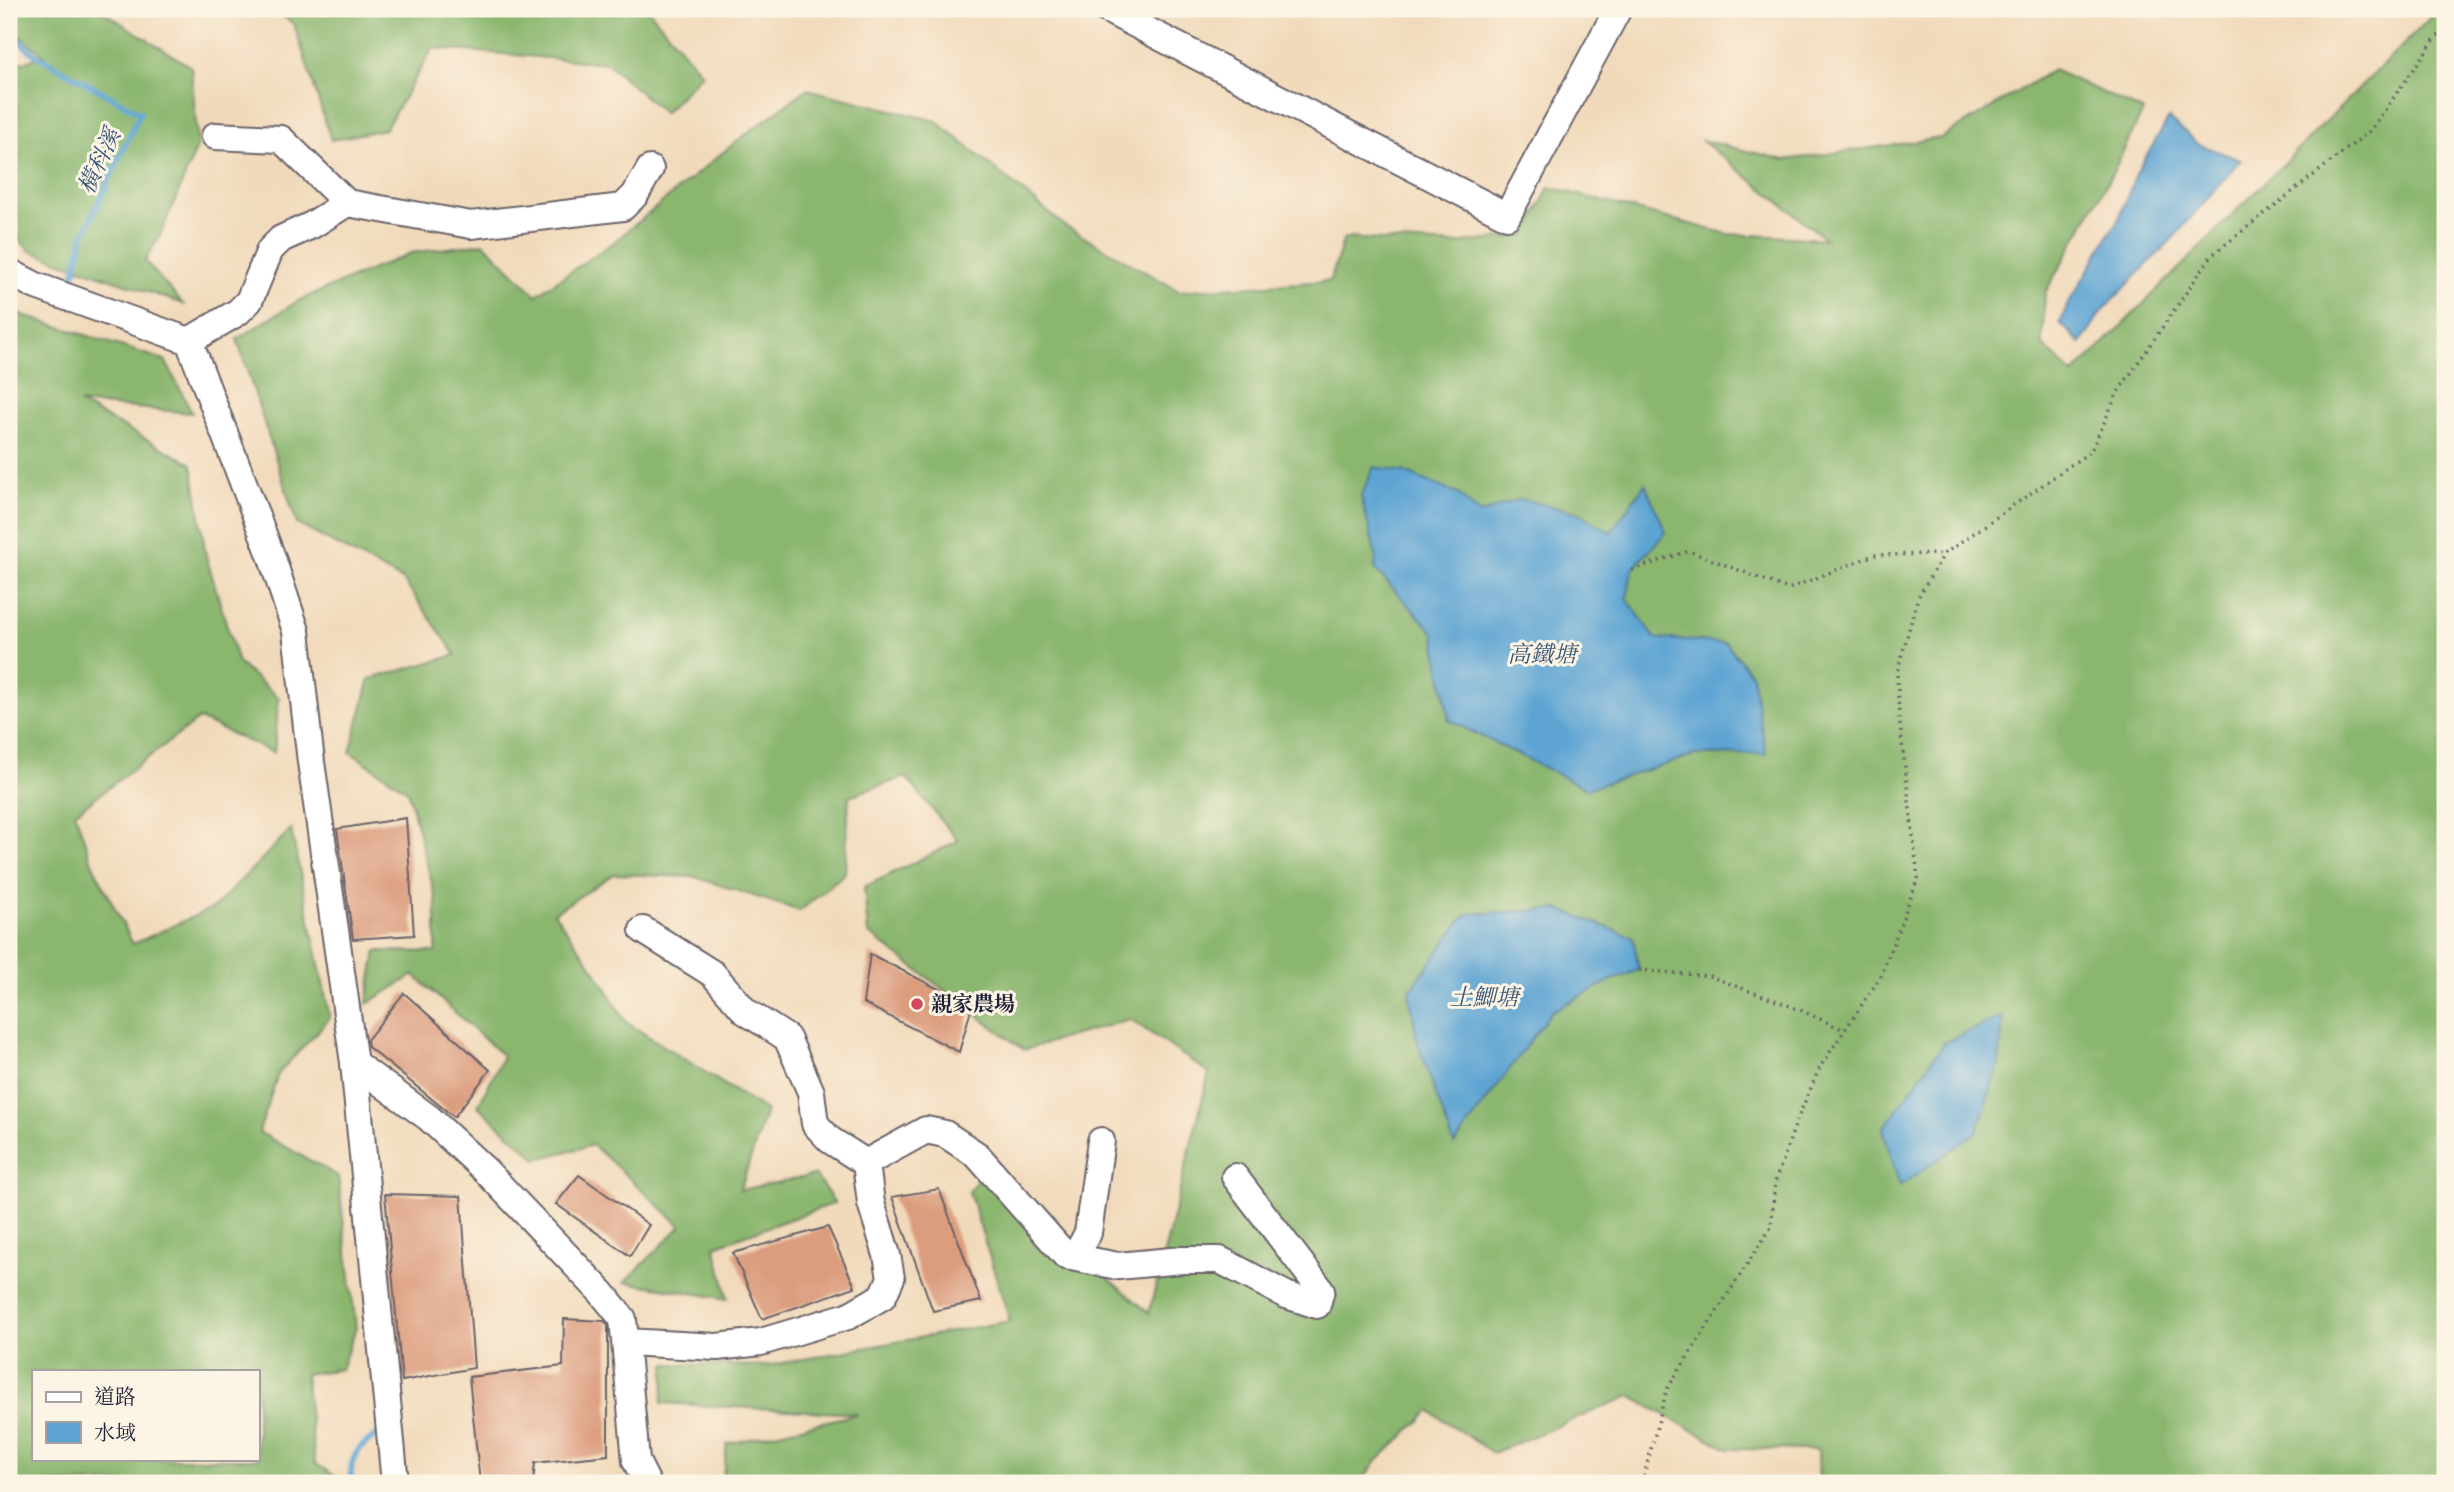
<svg xmlns="http://www.w3.org/2000/svg" width="2454" height="1492" font-family="'IM FELL Great Primer','Noto Serif TC',serif">
	<style>
		.forest { fill: #8ab66e; stroke: #566c54; stroke-width: 2; fill-rule: evenodd }
		.water { fill: #5da4d3; stroke: #406387; stroke-width: 2 }
		.lines { fill: none; stroke-linecap: round; stroke-linejoin: round }
		.stream { stroke: #5da4d3; stroke-width: 6 }
		.building { fill: #dc9c7e }
		.minor-casing { stroke: #6a6268; stroke-width: 30 }
		.path { stroke: #6a6268; stroke-width: 3.5; stroke-dasharray: 2 5; stroke-linecap: butt }
		.minor { stroke: #fff; stroke-width: 26 }
		.poi-dot { fill: #d1495b; stroke: #fcf5e5; stroke-width: 2.5 }
		.labels { text-anchor: middle; stroke-width: 6; stroke-linejoin: round; paint-order: stroke }
		.poi-label { font-size: 21px; font-weight: bold; fill: #22223b; stroke: #fcf5e5; text-anchor: start }
		.water-label { font-size: 23px; font-style: italic; fill: #3a5678; stroke: #fcf5e5 }
	</style>
	<rect width="100%" height="100%" fill="#fcf5e5"/>
	<filter id="ink" filterUnits="userSpaceOnUse"><feTurbulence type="fractalNoise" baseFrequency=".0143" numOctaves="2"/><feDisplacementMap in="SourceGraphic" scale="14" xChannelSelector="R" yChannelSelector="G"/><feConvolveMatrix kernelMatrix="1 2 1 2 8 2 1 2 1" color-interpolation-filters="sRGB"/></filter>
	<filter id="wash" filterUnits="userSpaceOnUse"><feTurbulence type="fractalNoise" baseFrequency=".00686" numOctaves="4" result="noise"/><feDisplacementMap in="SourceGraphic" scale="28" xChannelSelector="R" yChannelSelector="G"/><feGaussianBlur stdDeviation="1.57" result="paint"/><feColorMatrix in="noise" values="0 0 0 0 0 0 0 0 0 0 0 0 0 0 0 0 0 1.4 0 .05"/><feComposite in="paint" operator="in"/></filter>
	<g filter="url(#wash)">
		<rect width="100%" height="100%" fill="#f1dabb"/>
		<g class="forest">
			<path d="M9,9H99L191,67L198,145L161,233L145,261L183,304L30,251L9,229V66L45,56L9,28Z"/>
			<path d="M272,9H648L702,74L664,113L607,63L433,48L385,129L331,140L294,24Z"/>
			<path d="M2439,9H2445V1483H1819L1818,1450L1728,1449L1630,1396L1493,1453L1430,1411L1378,1460L1360,1483H722L727,1444L858,1414L662,1403L666,1364L766,1366L1010,1321L969,1192L983,1170L1149,1313L1209,1073L1130,1019L1024,1050L868,933L864,887L958,841L906,777L849,796L845,873L800,911L695,877L614,874L554,913L597,973L626,1022L766,1111L740,1190L815,1175L835,1203L715,1246L728,1299L625,1282L681,1226L593,1145L537,1159L478,1106L503,1056L414,975L367,1004L376,951L436,952V899L408,791L350,752L370,679L456,655L403,580L297,524L237,339L300,300L411,253L484,243L536,295L614,242L733,144L807,89L936,121L1065,226L1179,291L1330,281L1344,238L1455,244L1526,235L1549,187L1728,234L1826,239L1701,140L1785,160L1941,138L2053,70L2143,111L2112,174L2045,293L2042,344L2073,374Z"/>
			<path d="M9,311L165,360L192,413L79,403L192,464L206,556L238,663L279,698L274,753L199,719L75,813L93,865L133,944L215,907L291,829L330,1018L278,1074L259,1132L338,1176L356,1328L341,1369L305,1374L315,1463L345,1483H9ZM33,1371H257V1459H33Z"/>
		</g>
		<g class="water">
			<path d="M2271,9H2307L2306,17L2273,16Z"/>
			<path d="M2169,118L2198,144L2241,160L2175,236L2101,312L2081,344L2060,323L2067,306L2120,216L2137,172Z"/>
			<path d="M1374,467L1405,472L1458,494L1480,514L1520,499L1577,512L1611,532L1645,484L1666,532L1632,570L1627,599L1655,638L1726,643L1752,675L1766,754L1695,755L1587,789L1449,720L1434,633L1375,569L1376,556L1361,496Z"/>
			<path d="M1558,909L1633,937L1639,970L1612,980L1552,1011L1454,1145L1418,1044L1409,992L1462,919L1468,914Z"/>
			<path d="M2003,1016L1999,1063L1977,1132L1900,1186L1883,1129L1945,1042Z"/>
		</g>
		<g class="lines">
			<g class="stream">
				<path d="M9,32L34,54L140,113L83,236L70,291"/>
				<path d="M351,1483C349,1454 358,1448 381,1432"/>
			</g>
		</g>
		<g id="blocks">
			<g class="building">
				<path d="M406,818L414,935L353,939L337,829Z"/>
				<path d="M870,954L972,1006L959,1052L863,1003Z"/>
				<path d="M404,993L490,1070L454,1117L368,1047L367,1040Z"/>
				<path d="M579,1175L649,1225L630,1256L556,1204Z"/>
				<path d="M939,1189L981,1301L933,1311L892,1197Z"/>
				<path d="M385,1194L461,1196L474,1368L402,1381Z"/>
				<path d="M828,1227L855,1287L762,1319L733,1253Z"/>
				<path d="M564,1319L604,1321L608,1325V1455L535,1463L533,1483H480L469,1377L563,1366Z"/>
			</g>
		</g>
	</g>
	<g filter="url(#ink)">
		<use href="#blocks" fill-opacity="0" stroke="#6a6268" stroke-width="2"/>
		<g class="lines">
			<g class="minor-casing">
				<g id="minor">
					<path d="M1106,9L1507,216L1618,9"/>
					<path d="M215,136L281,139L347,203"/>
					<path d="M9,272L36,286L189,341L271,555L296,631L311,762L354,1063L429,1118L486,1171L602,1293L623,1319L636,1461L647,1483"/>
					<path d="M189,341L238,312L249,301L270,250L281,239L312,225L347,203L471,225L623,207L635,195L650,169"/>
					<path d="M643,930L713,974L745,1011L787,1038L811,1092L815,1124L830,1140L866,1163L926,1130L945,1134L977,1155L1066,1256L1118,1266L1182,1260H1220L1286,1295L1317,1305L1321,1290L1235,1177"/>
					<path d="M354,1063L395,1483"/>
					<path d="M1075,1257L1088,1233L1101,1141"/>
					<path d="M626,1342L717,1347L761,1342L848,1316L883,1296L891,1278L887,1255L871,1203L866,1163"/>
				</g>
			</g>
			<g class="path">
				<path d="M1632,570L1689,551L1788,589L1874,555L1944,554"/>
				<path d="M1639,970L1709,976L1798,1009L1844,1030"/>
				<path d="M1404,1483H1410"/>
				<path d="M1642,1483L1667,1389L1771,1227L1775,1182L1797,1120L1820,1067L1881,976L1918,878L1899,716L1897,673L1918,597L1944,554L2091,451L2118,392L2212,255L2371,130L2434,40L2445,29"/>
			</g>
			<use href="#minor" class="minor"/>
		</g>
	</g>
	<circle class="poi-dot" cx="917" cy="1004" r="7"/>
	<g class="labels">
		<g class="poi-label">
			<text x="931" y="1011">親家農場</text>
		</g>
		<g class="water-label">
			<text transform="translate(99 161) rotate(-65)" y="8">橫科溪</text>
			<text x="1542" y="662">高鐵塘</text>
			<text x="1484" y="1005">土鯽塘</text>
		</g>
	</g>
	<rect width="2454" height="1492" fill="none" stroke="#fcf5e5" stroke-width="35"/>
	<rect x="32" y="1370" width="228" height="91" fill="#fcf5e5" stroke="#a5a1a1" stroke-width="2"/>
	<rect x="46" y="1392" width="35" height="10" fill="#ffffff" stroke="#a5a1a1" stroke-width="2"/>
	<text x="94" y="1404" font-size="21" fill="#22223b">道路</text>
	<rect x="46" y="1422" width="35" height="21" fill="#5da4d3" stroke="#a5a1a1" stroke-width="2"/>
	<text x="94" y="1440" font-size="21" fill="#22223b">水域</text>
</svg>
